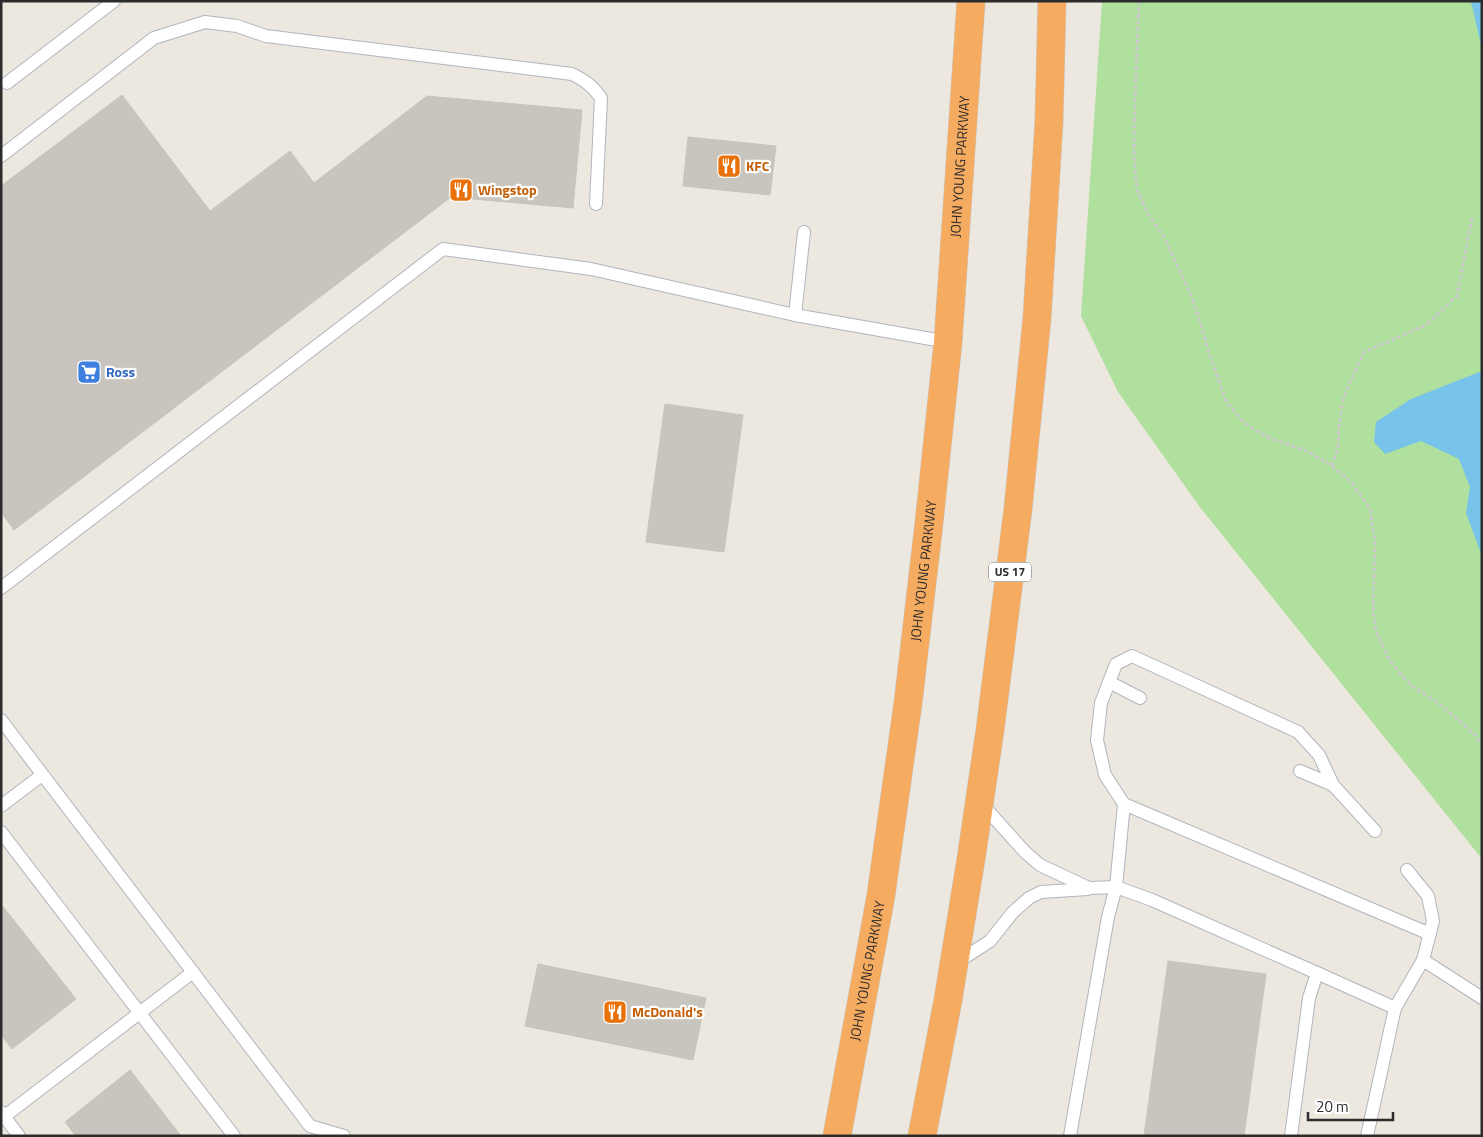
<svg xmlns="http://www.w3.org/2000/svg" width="1483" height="1137" font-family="'Titillium Web',sans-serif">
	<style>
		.green { fill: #b0e09e }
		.water { fill: #77c3e9 }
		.building { fill: #c8c4be; stroke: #c8c4b8 }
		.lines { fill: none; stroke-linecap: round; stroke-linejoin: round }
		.lane-casing { stroke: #b2b4be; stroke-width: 14 }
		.highway-casing { stroke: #c8c8c8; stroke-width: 29 }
		.path { stroke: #c8c8c8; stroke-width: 3; stroke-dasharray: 4 2.5; stroke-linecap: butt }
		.lane { stroke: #fff; stroke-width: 12 }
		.highway { stroke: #f6ac60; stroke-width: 28 }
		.labels { text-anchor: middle; stroke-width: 4.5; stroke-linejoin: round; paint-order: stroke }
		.shield { fill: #fff; stroke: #6b6b6b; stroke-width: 1 }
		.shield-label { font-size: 12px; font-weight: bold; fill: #2c2c2c }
		.food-label { font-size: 14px; font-weight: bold; fill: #c56008; stroke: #fff; text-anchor: start }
		.street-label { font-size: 14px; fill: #2c2c2c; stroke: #fff }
		.shop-label { font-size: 14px; font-weight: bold; fill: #366cbe; stroke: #fff; text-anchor: start }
	</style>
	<rect width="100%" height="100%" fill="#ede8df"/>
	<path class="green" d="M1102,1H1482V859L1199,506L1118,392L1081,316Z"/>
	<g class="water">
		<path d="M1470,1H1482V50L1472,5Z"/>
		<path d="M1482,371V556L1466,513L1470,487L1459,459L1421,441L1385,454L1374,442L1376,422L1411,399Z"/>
	</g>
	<g class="building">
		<path d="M122,95L210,211L290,151L314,183L427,96L582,110L573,208L451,197L14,530L1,512V186Z"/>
		<path d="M688,137L776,146L770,195L683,186Z"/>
		<path d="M665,404L743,415L724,552L646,542Z"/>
		<path d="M1,904L76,999L12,1049L1,1035Z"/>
		<path d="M1168,961L1266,974L1244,1136H1144Z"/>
		<path d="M538,964L706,998L693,1060L525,1026Z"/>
		<path d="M130,1070L181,1136H76L65,1122Z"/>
	</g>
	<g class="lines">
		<g class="lane-casing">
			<g id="lane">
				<path d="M7,83L114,1"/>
				<path d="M1,156L154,38L205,22L237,26L266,36L572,74C584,80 593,86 601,98L596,204"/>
				<path d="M795,315L804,232"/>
				<path d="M1,588L443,249L591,269L795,315L948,342"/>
				<path d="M1109,682L1140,698"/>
				<path d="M1,720L310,1126L344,1136"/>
				<path d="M1300,771L1333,785"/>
				<path d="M981,803L1025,852L1040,865L1089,888L1116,887L1124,804"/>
				<path d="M1,806L42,775"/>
				<path d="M1375,831L1333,785L1319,755L1298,732L1132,656L1116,664L1101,703L1097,740L1105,775L1124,804L1430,934"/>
				<path d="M1,832L234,1136"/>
				<path d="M1407,870L1428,896L1433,921L1423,960"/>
				<path d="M956,963L990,941L1013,912L1029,898L1041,892L1088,889"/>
				<path d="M1317,973L1395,1008L1367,1136"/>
				<path d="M1395,1008L1423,960L1482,998"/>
				<path d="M1,1112L19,1136"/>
				<path d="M1,1119L193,972"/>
				<path d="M1070,1136L1108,917L1116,887L1152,900L1317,973L1309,998L1291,1136"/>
			</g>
		</g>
		<g class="highway-casing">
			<g id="highway">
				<path id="s1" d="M837,1136L881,895L908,703L929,523L948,342L971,1"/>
				<path d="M922,1136L948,1000L971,859L990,730L1018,509L1037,318L1049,121L1052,1"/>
			</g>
		</g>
		<g class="path">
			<path d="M1139,1L1134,126V158L1137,189L1148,214L1165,239L1191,295L1201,324L1208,350L1226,401L1244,423L1267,437L1309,452L1332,466L1352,483L1370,509L1375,541L1373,609L1376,632L1392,664L1412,686L1441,705L1474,734L1482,745"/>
			<path d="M1332,466L1338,447L1339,426L1342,405L1348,386L1364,352L1426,325L1457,296L1472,217"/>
		</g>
		<use href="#lane" class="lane"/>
		<use href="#highway" class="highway"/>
	</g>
	<defs>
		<g id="restaurant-square" transform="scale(1.25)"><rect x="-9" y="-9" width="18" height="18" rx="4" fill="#e8710a" stroke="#fff"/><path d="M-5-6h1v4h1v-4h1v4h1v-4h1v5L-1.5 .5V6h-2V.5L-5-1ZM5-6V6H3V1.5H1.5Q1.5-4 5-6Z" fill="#fff"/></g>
		<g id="supermarket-square" transform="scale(1.25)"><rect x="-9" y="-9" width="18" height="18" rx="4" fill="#3f7fe0" stroke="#fff"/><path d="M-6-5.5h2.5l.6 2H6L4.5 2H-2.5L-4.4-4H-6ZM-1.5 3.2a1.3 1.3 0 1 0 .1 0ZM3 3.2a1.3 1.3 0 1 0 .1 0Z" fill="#fff"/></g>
	</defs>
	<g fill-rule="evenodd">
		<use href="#restaurant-square" x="729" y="166"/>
		<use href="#restaurant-square" x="461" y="190"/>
		<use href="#supermarket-square" x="89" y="372"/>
		<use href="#restaurant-square" x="615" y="1012"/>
	</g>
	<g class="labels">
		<rect class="shield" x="989" y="562.5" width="42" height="19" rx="4"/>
		<g class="shield-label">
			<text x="1010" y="576">US 17</text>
		</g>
		<g class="food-label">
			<text x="746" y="171">KFC</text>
			<text x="478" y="195">Wingstop</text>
			<text x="632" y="1017">McDonald's</text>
		</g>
		<g class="street-label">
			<text dy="5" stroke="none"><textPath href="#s1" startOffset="978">JOHN YOUNG PARKWAY</textPath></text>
			<text dy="5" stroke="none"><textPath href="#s1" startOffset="572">JOHN YOUNG PARKWAY</textPath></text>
			<text dy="5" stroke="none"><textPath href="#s1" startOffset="168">JOHN YOUNG PARKWAY</textPath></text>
		</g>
		<g class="shop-label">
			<text x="106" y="377">Ross</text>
		</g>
	</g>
	<rect width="1483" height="1137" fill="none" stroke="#2c2c2c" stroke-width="5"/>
	<path d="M1308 1112v8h85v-8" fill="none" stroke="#2c2c2c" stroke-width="2.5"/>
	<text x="1316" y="1112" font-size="15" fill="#2c2c2c" stroke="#ffffff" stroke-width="4" paint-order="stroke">20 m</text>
</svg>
